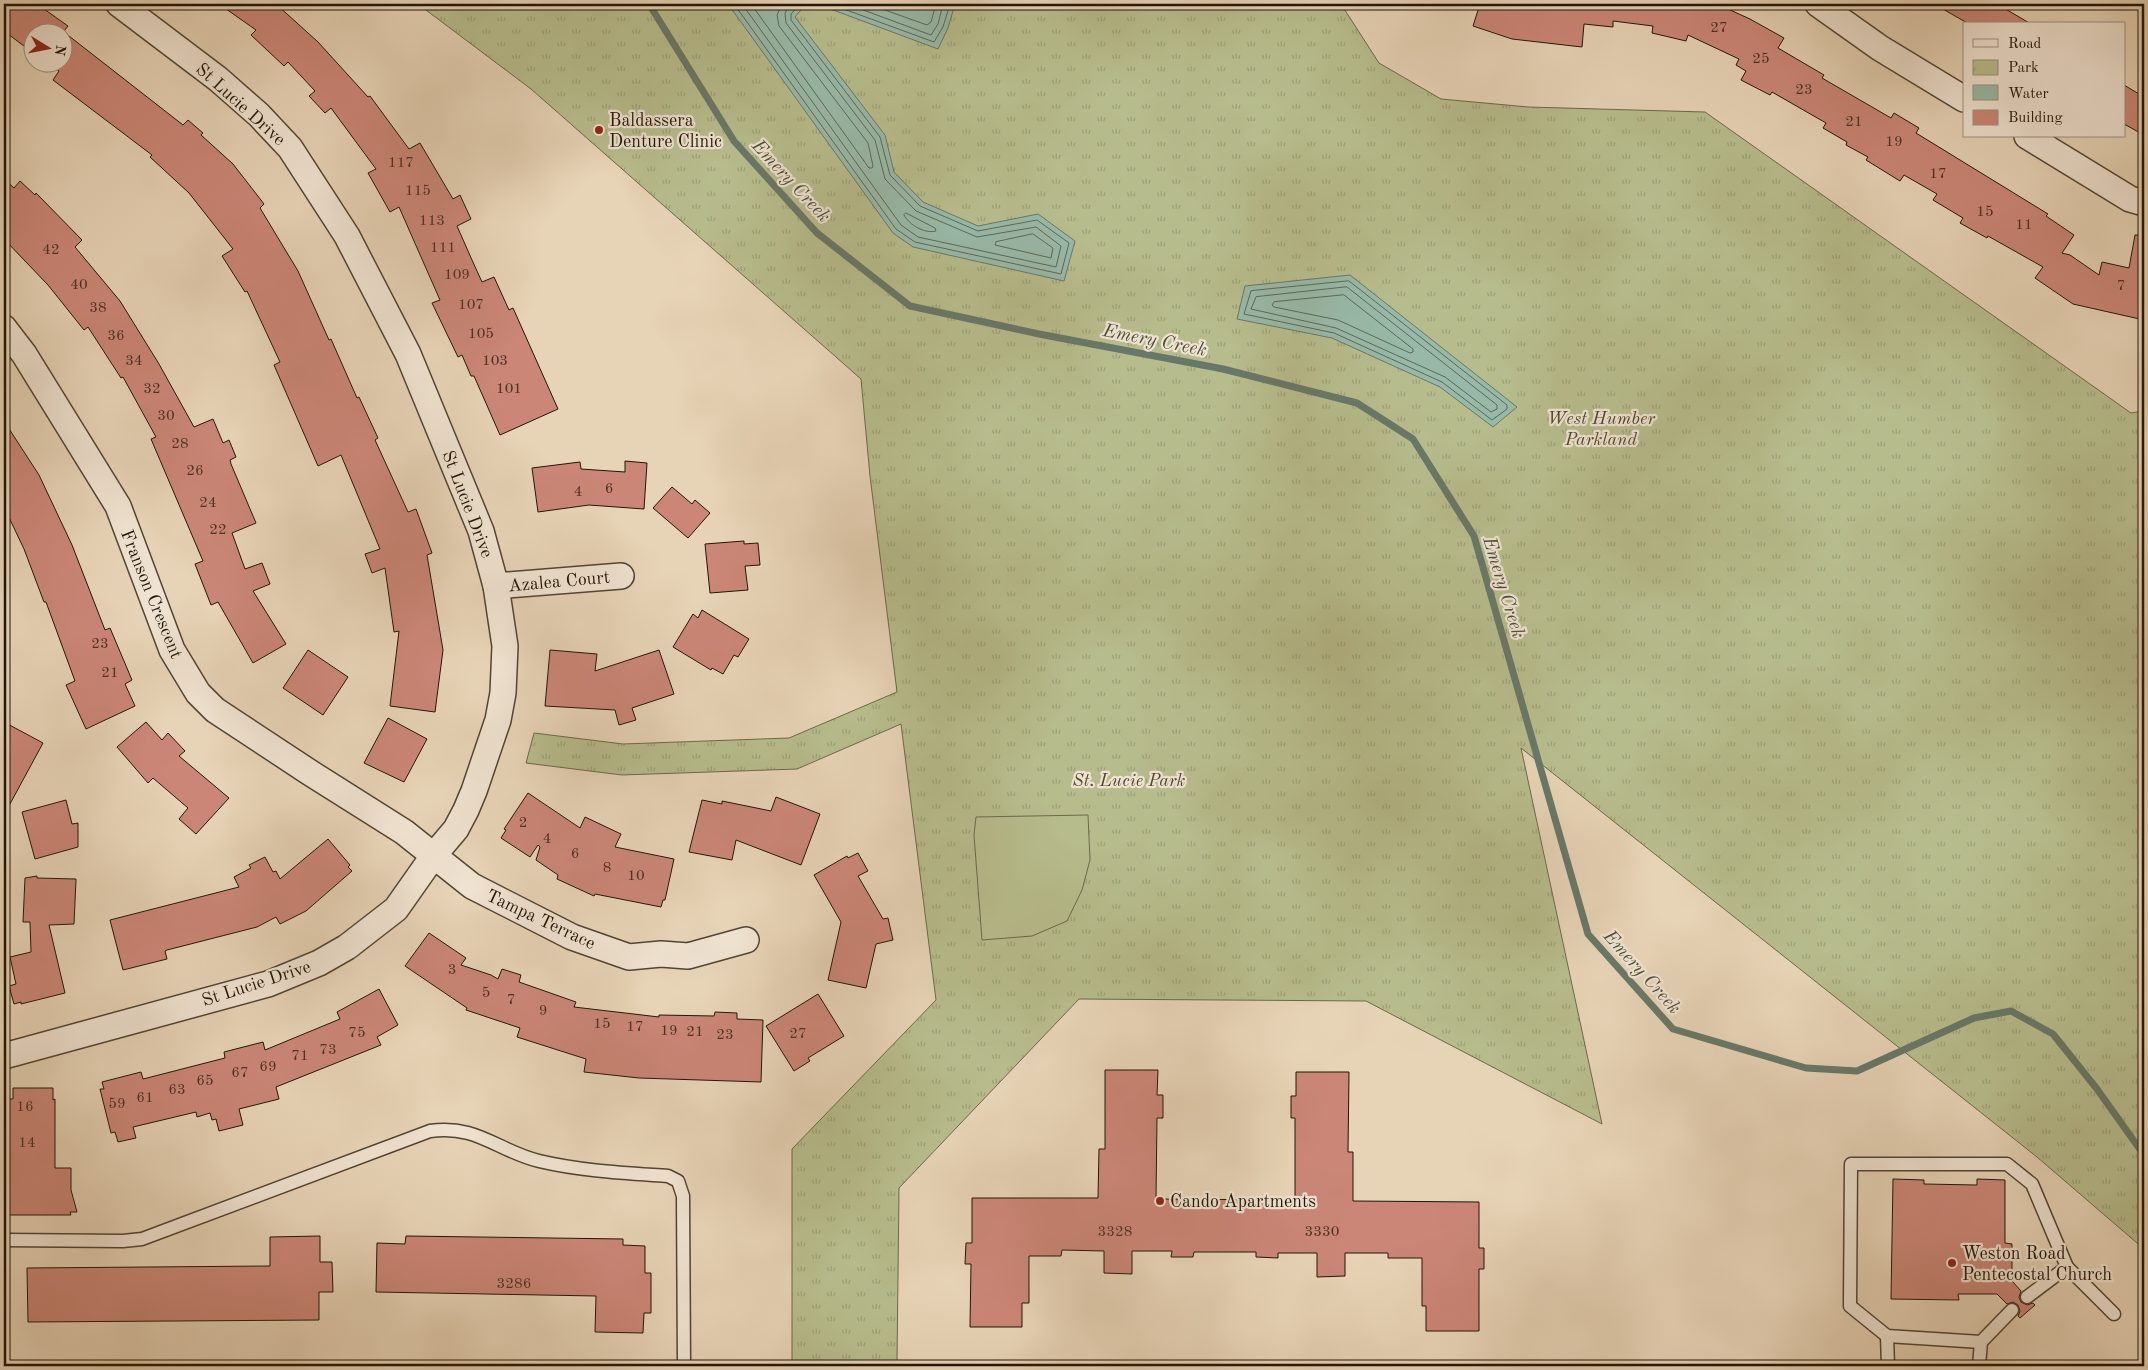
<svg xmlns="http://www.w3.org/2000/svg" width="2148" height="1370" font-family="'Old Standard TT',serif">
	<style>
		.park { fill: url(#park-tufts); stroke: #6c694a }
		.pitch { fill: #b7bc8c; stroke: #6c694a }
		.water { fill: #98b9a8; stroke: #687868 }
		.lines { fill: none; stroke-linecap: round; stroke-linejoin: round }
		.shore { stroke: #5c6858; stroke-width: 1 }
		.stream { stroke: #687868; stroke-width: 7 }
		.building { fill: #cb8677; stroke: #211607 }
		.lane-casing { stroke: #524533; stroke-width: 15 }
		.street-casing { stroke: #524533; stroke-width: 28 }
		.lane { stroke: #efe2d0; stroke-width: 12 }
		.street { stroke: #efe2d0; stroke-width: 25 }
		.poi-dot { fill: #8f2418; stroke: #efe2d0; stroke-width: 2 }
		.labels { text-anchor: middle; stroke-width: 4.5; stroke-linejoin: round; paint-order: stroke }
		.number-label { font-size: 15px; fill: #4c3223 }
		.street-label { font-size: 18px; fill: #211607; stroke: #efe2d0 }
		.poi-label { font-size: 18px; fill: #211607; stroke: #efe2d0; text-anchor: start }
		.park-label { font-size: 18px; font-style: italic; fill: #4e482f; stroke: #efe2d0 }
		.water-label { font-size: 19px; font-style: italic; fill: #4b4f3f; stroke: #efe2d0 }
	</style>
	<defs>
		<pattern id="park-tufts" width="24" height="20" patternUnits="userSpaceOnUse" patternTransform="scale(1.25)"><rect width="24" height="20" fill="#b7bc8c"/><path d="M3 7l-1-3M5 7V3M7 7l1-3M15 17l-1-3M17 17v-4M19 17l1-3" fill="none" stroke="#9da177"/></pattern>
	</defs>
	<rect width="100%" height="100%" fill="#e7d3b6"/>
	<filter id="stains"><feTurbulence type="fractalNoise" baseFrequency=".004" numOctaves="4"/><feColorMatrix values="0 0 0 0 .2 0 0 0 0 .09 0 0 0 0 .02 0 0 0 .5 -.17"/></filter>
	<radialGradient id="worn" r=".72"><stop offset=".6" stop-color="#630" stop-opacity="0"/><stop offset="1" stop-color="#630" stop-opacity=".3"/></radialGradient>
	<path class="park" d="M418,4H1341L1379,63L1441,99L1528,107L1705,112L2131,413L2144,411V1249L2037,1157L1521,748L1602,1124L1366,1001L1079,999L899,1188L897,1362L792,1363V1149L936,1000L901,724L797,769L622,775L526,763L534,733L623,744L789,738L897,692L870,476L861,379L531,89Z"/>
	<path class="pitch" d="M1088,815L1090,860L1082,890L1067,921L1032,936L982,940L974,835L976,817Z"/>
	<g class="water">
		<path d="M728,4H806L795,17L885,135L894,172L923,202L978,226L1038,214L1075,241L1064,281L913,247L893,233Z"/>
		<path d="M817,4H955L948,28L938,49Z"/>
		<path d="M1350,275L1517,407L1493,427L1440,387L1332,338L1237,319L1245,286Z"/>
	</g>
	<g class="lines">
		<g class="shore">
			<path d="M734,4L896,229L915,242L1061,274L1069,243L1037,220L978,231L920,206L890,175L880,137L791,20V14L800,4"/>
			<path d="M742,4L901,225L918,237L1056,267L1061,246L1036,227L977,237L916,211L885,179L875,140L786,23L785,13L791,4"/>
			<path d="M751,4L869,168H872L873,166L868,143L779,26L777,15L782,4"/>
			<path d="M830,4L934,42L943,27L950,4"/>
			<path d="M847,4L931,35L938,24L943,4"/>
			<path d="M868,4L927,25L931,22L936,4"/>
			<path d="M906,213L935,228L936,231C925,234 909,225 904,215Z"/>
			<path d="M1033,234L1053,248L1051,258L995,245L996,242Z"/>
			<path d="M1349,281L1507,405V409L1492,420L1442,382L1334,333L1244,314L1251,291Z"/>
			<path d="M1347,287L1497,405V409L1491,412L1445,377L1336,328L1251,309L1256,297Z"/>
			<path d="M1344,295L1413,349V352L1410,353L1338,320L1274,307L1272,305L1274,302Z"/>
		</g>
		<path class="stream" d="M649,4L734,141L817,233L910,306L1039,334L1223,369L1357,403L1413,439L1474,536L1588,934L1673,1029L1806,1068L1857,1071L1974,1018L2011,1011L2053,1034L2097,1089L2144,1155"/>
	</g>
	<g class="building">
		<path d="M4,4H37L68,26L64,31L69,36L183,125L188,120L203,133L201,135L233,164L264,204L260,208L298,271L329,340L331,339L357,398L359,397L378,438L375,440L408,512L416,509L432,553L427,555L443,650L435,712L390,706L399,631L394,632L385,568L372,573L365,554L380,549L341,455L318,466L274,365L280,362L247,291L245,292L222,256L233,249L189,193L150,157L152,155L53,80L59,71L47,62H62V32H32V52L4,31Z"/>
		<path d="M219,4H276L318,42L368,97L370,96L409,149L420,143L453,199L460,195L471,219L457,226L472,260L482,282L494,277L509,310L513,308L558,409L500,435L474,376H471L462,355L458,357L432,303L440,300L399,207L390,212L368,173L376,169L331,108L325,113L309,96L315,91L288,62L284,66L251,35L256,30Z"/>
		<path d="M1480,4H1717L1750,19L1784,38L1778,48L1824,75L1822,78L1891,118L1894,113L1919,128L1916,133L2048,214L2046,216L2074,235L2062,253L2070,255L2099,275L2102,262L2129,268L2135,235H2144V320L2073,304L2035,278L2043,267L1988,236L1987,238L1960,223L1963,218L1933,200L1937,194L1904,175L1900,181L1866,160L1868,157L1846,145L1847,142L1823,128L1826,123L1772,92L1770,95L1741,80L1746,71L1736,65L1739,59L1688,35L1686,41L1652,33L1653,26L1613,21V27L1584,24L1582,47L1512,39L1473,26Z"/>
		<path d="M1934,4H1997L2031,24H1969Z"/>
		<path d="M2124,85L2144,97V135L2124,124Z"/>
		<path d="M4,179L14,188L20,181L35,195L36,193L82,240L75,247L120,301L159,364L194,427L213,419L223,443L229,440L236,457L230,460L231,464L256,523L232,533L245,569L262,563L270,584L253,591L286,644L253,663L218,602L211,605L195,564L203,561L151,439L156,437L123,377L121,378L88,327L84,330L48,285L4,239Z"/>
		<path d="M4,421L39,475L72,545L105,630L110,628L132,680L125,684L135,706L86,729L66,685L75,681L46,602H44L24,549L4,507Z"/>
		<path d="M625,461L647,463L644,509L589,505L538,512L532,468L580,462L581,469L625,472Z"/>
		<path d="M672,487L692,504L695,500L710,513L688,538L653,508Z"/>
		<path d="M744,541V544L758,543L760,565L745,566L748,590L710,593L705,544Z"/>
		<path d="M702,610L749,639L738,657L734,655L723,674L712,668L711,670L673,647L693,614L698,618Z"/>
		<path d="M308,650L348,677L323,715L283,688Z"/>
		<path d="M550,650L597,654L595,671L659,650L674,694L632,708L636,720L619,725L615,710L545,706Z"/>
		<path d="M388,718L427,739L404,782L364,763Z"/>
		<path d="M4,722L43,743L4,815Z"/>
		<path d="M146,722L162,740L168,733L185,751L179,756L229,798L196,834L179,819L188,808L153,778L148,783L117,747Z"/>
		<path d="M528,793L580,828L585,817L621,834L615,847L674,859L665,900H663L661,907L595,894L594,896L557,879L558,875L536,860L540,847L538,845L530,857L501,838L506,830L504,829Z"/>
		<path d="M776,797L820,814L801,865L736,840L732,860L689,852L702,800L722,804V801L771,811Z"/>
		<path d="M66,800L72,824L78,823V847L35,859L22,812Z"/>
		<path d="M328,839L350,865L348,867L352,871L306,911L280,924L276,917L257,927L167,950L165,951L167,959L123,970L110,920L239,887L234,877L251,868L249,865L265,857L273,872L276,871L280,879Z"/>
		<path d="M858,853L868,871L858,876L883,919L888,918L893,940L876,944L866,988L828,980L841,922L814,875L847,856L848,858Z"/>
		<path d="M37,876V878L76,879L74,924L49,925L65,993L21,1004V1002L14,1004L9,986L16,984L10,957L31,952L30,922H23L25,878Z"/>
		<path d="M429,933L466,958L461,965L491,975L498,979L502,969L521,975L519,982L576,1002L574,1007L659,1017V1015L714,1016L715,1012L737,1013V1019L763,1020L761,1082L639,1078L584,1072L586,1059L517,1037L520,1028L466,1010L467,1008L405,966Z"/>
		<path d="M379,989L398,1025L377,1037L381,1045L276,1087L279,1099L239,1109L243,1125L219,1131L216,1119L212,1120L210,1113L197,1117L196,1112L133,1127L136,1138L118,1142L115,1132L111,1133L100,1089H104L102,1082L141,1072L143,1079L147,1078L225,1058L224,1052L263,1042L265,1050L340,1019L337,1012Z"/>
		<path d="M818,994L844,1036L808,1058L810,1061L794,1071L766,1026Z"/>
		<path d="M1105,1070H1158L1157,1095H1163V1118H1157L1156,1199L1295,1200V1118H1291V1096H1296V1072H1349L1348,1152H1353V1201L1479,1202V1248H1484V1269H1479V1331H1426V1306H1422V1258H1388V1253H1345V1276L1317,1277V1253H1278V1258L1256,1257V1252H1194L1193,1257H1171L1172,1251H1132V1274L1104,1273V1251L1062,1250L1061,1256H1029V1303H1022V1327H970L971,1264H965L966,1243H972V1198H1098L1099,1149H1105Z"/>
		<path d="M13,1088H53V1100L55,1099V1168H71V1190L77,1212H70L71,1215H8L9,1099H13Z"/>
		<path d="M1893,1179L1924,1180V1184L1977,1185V1179L2005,1180V1243L2012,1244V1281L2021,1291L2019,1297L2021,1302L2027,1305L2033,1303L2035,1305L2020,1318L2018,1316L2020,1311L2018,1305L2013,1302L2007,1304L1997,1294H1958L1959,1300L1891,1299Z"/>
		<path d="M320,1236V1262H332L333,1292H319V1320L28,1322L27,1268L270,1266V1237Z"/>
		<path d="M406,1236L623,1239V1245L645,1246V1273H651V1313H644L643,1333L595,1332L596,1296L376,1292L377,1243L405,1244Z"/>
	</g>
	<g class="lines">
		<g class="lane-casing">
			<g id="lane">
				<path d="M4,1240L123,1241L142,1239L430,1131C476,1124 498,1151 539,1161C581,1171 625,1173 668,1176L678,1181L683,1196L684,1366"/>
				<path d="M2027,1297L2067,1267L2114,1314"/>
				<path d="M1887,1336L1888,1366"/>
				<path d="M1981,1342L1887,1336L1850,1306L1851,1164H2007L2032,1184L2067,1267"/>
				<path d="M1979,1366L1981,1342L2012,1310"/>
			</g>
		</g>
		<g class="street-casing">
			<g id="street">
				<path d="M1818,4L1880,48L1964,99"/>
				<path d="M2027,136L2130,199L2144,203"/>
				<path d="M4,328L24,354L118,506L172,650L198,693L215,710L309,772L404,832L472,886L572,937L629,957L661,954L688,956L746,940"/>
				<path d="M496,586L621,576"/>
				<path d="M4,1056L268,984L319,963L347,947L396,909L434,855L456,829L466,810L474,791L498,720L503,693L505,646L496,586L481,531L408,354L347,236L290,148L259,115L218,79L119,4"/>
			</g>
		</g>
		<use href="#lane" class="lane"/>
		<use href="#street" class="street"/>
	</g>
	<g class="poi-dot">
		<circle cx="599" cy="130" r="5"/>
		<circle cx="1160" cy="1201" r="5"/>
		<circle cx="1952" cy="1263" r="5"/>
	</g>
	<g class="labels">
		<g class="number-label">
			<text x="1719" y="32">27</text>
			<text x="1761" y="63">25</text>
			<text x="1804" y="94">23</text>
			<text x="1854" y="126">21</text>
			<text x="1894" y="146">19</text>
			<text x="401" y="167">117</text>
			<text x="1938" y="178">17</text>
			<text x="418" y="195">115</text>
			<text x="1985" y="216">15</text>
			<text x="432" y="225">113</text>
			<text x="2024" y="229">11</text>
			<text x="443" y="252">111</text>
			<text x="51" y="254">42</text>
			<text x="457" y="279">109</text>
			<text x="79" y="289">40</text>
			<text x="2121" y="290">7</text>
			<text x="471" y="309">107</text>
			<text x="98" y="312">38</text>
			<text x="481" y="338">105</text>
			<text x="116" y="340">36</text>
			<text x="134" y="365">34</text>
			<text x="495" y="365">103</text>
			<text x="152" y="393">32</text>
			<text x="509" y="393">101</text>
			<text x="166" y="420">30</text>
			<text x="180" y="448">28</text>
			<text x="195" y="475">26</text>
			<text x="609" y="493">6</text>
			<text x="578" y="496">4</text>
			<text x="208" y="507">24</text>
			<text x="218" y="534">22</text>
			<text x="100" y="648">23</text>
			<text x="110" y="677">21</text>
			<text x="523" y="827">2</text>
			<text x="547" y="843">4</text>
			<text x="575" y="858">6</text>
			<text x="607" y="872">8</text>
			<text x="636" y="880">10</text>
			<text x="452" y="974">3</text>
			<text x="486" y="997">5</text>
			<text x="511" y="1004">7</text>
			<text x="543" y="1015">9</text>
			<text x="602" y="1028">15</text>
			<text x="635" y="1031">17</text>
			<text x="669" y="1035">19</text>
			<text x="695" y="1036">21</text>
			<text x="357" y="1037">75</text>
			<text x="798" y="1038">27</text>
			<text x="725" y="1039">23</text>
			<text x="328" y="1054">73</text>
			<text x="300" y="1060">71</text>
			<text x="268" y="1071">69</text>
			<text x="240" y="1077">67</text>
			<text x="205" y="1085">65</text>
			<text x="177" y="1094">63</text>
			<text x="145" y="1102">61</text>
			<text x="117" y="1108">59</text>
			<text x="25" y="1111">16</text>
			<text x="27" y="1147">14</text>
			<text x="1115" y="1236">3328</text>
			<text x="1322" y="1236">3330</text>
			<text x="514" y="1288">3286</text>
		</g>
		<g class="street-label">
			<text transform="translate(241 104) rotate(42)" y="6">St Lucie Drive</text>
			<text transform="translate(468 504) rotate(69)" y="6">St Lucie Drive</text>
			<text transform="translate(559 581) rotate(-5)" y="6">Azalea Court</text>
			<text transform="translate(152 594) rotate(68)" y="6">Franson Crescent</text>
			<text transform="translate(541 919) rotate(25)" y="6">Tampa Terrace</text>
			<text transform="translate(256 983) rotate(-18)" y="6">St Lucie Drive</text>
		</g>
		<g class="poi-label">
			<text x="609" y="126">Baldassera<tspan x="609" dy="21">Denture Clinic</tspan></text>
			<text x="1170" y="1207">Cando Apartments</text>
			<text x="1962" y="1259">Weston Road<tspan x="1962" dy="21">Pentecostal Church</tspan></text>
		</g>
		<g class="park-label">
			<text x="1601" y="424">West Humber<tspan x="1601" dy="21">Parkland</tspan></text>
			<text x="1129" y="786">St. Lucie Park</text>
		</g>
		<g class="water-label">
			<text transform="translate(792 180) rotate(47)" y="7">Emery Creek</text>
			<text transform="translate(1155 339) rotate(11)" y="7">Emery Creek</text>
			<text transform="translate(1505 587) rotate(73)" y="7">Emery Creek</text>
			<text transform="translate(1643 971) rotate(48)" y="7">Emery Creek</text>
		</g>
	</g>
	<rect width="2148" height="1370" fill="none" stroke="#e7d3b6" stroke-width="20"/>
	<rect x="5" y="5" width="2138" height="1360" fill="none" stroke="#211607" stroke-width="2.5"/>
	<rect x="10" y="10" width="2128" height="1350" fill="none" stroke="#211607"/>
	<rect x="1963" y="22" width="162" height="115" fill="#efe2d0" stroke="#9d9080"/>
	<rect x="1973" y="39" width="25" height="8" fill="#efe2d0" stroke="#9d9080"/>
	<text x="2008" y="48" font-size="15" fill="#211607">Road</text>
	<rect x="1973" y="60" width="25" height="15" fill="url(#park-tufts)" stroke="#9d9080"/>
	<text x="2008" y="72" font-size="15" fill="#211607">Park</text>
	<rect x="1973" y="85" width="25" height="15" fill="#98b9a8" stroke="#9d9080"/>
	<text x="2008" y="98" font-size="15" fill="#211607">Water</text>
	<rect x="1973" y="110" width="25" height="15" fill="#cb8677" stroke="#9d9080"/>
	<text x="2008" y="122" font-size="15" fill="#211607">Building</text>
	<g transform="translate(48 48) rotate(100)"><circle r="24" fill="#efe2d0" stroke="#9d9080"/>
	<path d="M0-4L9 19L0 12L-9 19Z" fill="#8f2418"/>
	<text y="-8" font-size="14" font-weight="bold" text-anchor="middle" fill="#211607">N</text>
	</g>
	<rect width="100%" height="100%" filter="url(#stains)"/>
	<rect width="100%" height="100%" fill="url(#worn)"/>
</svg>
